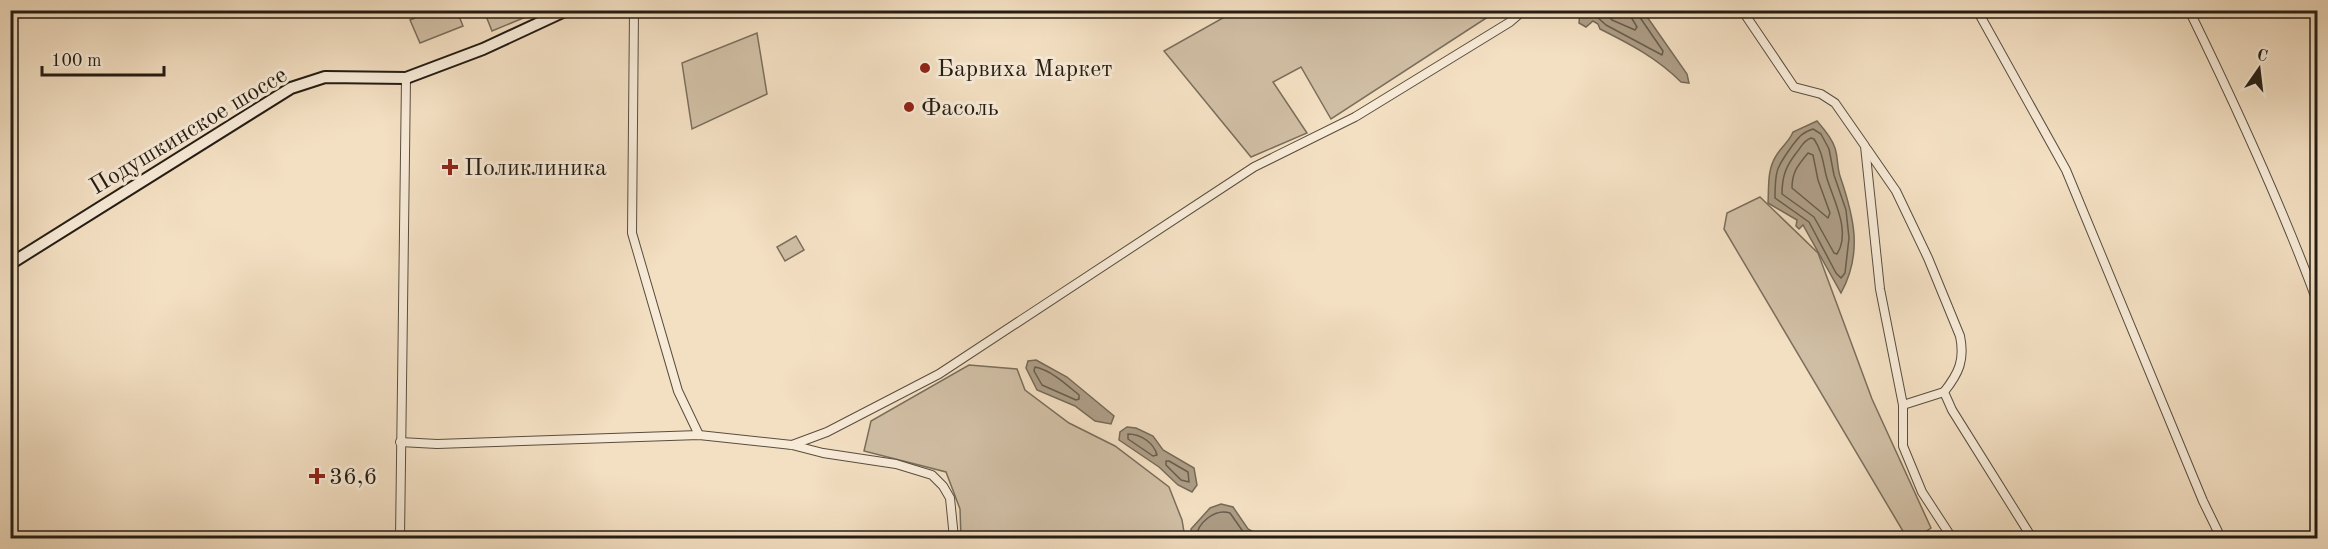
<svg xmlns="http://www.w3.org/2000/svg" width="2328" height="549" font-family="'Old Standard TT',serif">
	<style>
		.green { fill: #d0bea4; stroke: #7a6e5c; stroke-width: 1.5 }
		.water { fill: #ad9d86; stroke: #766a58; stroke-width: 1.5 }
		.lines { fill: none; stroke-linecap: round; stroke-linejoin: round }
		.shore { stroke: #685d4c; stroke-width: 1.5 }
		.street-casing { stroke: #584e3f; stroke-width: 10 }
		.secondary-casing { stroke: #241d13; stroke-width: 14 }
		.street { stroke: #f7ead7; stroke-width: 8 }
		.secondary { stroke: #f7ead7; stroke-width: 10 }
		.poi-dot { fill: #8f2418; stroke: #f7ead7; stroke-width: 2 }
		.labels { text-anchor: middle; stroke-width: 6; stroke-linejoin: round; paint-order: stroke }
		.poi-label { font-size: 24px; fill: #241d13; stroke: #f7ead7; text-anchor: start }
		.street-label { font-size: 24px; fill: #241d13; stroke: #f7ead7 }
	</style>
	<rect width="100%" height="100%" fill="#f3dfc2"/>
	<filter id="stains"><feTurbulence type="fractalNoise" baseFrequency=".00333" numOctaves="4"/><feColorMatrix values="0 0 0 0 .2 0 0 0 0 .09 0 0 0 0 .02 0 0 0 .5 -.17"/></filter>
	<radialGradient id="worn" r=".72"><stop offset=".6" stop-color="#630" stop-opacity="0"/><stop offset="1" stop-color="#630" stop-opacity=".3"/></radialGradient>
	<g class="green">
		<path d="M434,10L457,11L463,26L420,43L410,20Z"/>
		<path d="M1237,10H1497V11L1331,119L1301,67L1273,82L1307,133L1251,157L1164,51Z"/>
		<path d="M484,11H540L492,31Z"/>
		<path d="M757,33L767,94L692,129L682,63Z"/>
		<path d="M1760,197L1818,253L1872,399L1931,528L1916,538H1907L1724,229L1727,213Z"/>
		<path d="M796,236L804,250L785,261L777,247Z"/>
		<path d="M969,365L1017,369L1025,390L1069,423L1115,446L1169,487L1182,520L1185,538H961L960,509L946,472L864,451L871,421Z"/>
	</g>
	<g class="water">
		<path d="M1580,10L1643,11L1687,74L1689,83L1681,82C1657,58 1630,44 1600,29L1598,24L1593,21L1586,27L1579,23Z"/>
		<path d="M1817,121C1824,129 1832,138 1835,148C1838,157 1837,167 1840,176C1854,217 1863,253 1841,293L1803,225L1799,229L1796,226L1797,220L1768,203C1769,187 1767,170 1776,156C1781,147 1789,142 1793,132Z"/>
		<path d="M1036,360L1067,377L1114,416L1111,424L1095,421L1075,406L1037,390L1026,368L1028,361Z"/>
		<path d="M1127,427L1136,428L1153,436L1163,450L1194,468L1197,485L1192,492L1178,485L1159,467L1119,440L1120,432Z"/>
		<path d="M1221,504L1233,507L1248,529L1264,538H1191V529L1210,508Z"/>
	</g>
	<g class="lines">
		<g class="shore">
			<path d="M1584,10L1586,17L1596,16L1606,25L1662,55L1663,51L1639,16L1638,10"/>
			<path d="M1602,10L1612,20L1635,30L1637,27L1631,17V10"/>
			<path d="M1813,129L1821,134L1829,149L1834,175L1846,210L1849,238L1845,273L1841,278L1836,273L1809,222L1775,198C1775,171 1776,168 1792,146C1799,137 1801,133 1813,129Z"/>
			<path d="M1811,138L1814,139C1822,151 1823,162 1826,175C1832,198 1852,231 1837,254L1834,253L1814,217L1782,194C1782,176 1786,166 1797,152C1802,146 1803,141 1811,138Z"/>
			<path d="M1808,153L1813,155L1818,180L1830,213L1828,218L1792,188C1792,172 1798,165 1808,153Z"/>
			<path d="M1035,367C1051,370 1067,385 1079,395V399L1076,400L1042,385L1034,371Z"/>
			<path d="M1128,434C1141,434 1154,443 1157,455L1153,456L1128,439Z"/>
			<path d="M1166,461H1169L1188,472L1189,482L1181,480L1166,465Z"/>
			<path d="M1196,538C1197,523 1215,508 1230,513L1244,533L1253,538"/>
		</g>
		<g class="street-casing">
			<g id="street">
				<path d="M634,10L632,233L678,391L699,435"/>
				<path d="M1742,10L1794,87L1821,94L1835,103L1865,146L1880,289L1903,405V446L1922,492L1952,538"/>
				<path d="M1977,10L2066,170L2203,501L2221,538"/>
				<path d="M2189,10C2236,106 2281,203 2318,304"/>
				<path d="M1867,149L1896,191L1928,258L1960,336C1965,360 1959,373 1944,392L1952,410L2032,538"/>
				<path d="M1903,405L1944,392"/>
				<path d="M400,442L437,444L699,435L792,445L823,453L896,464L932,475L943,486L950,498L954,538"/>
				<path d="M792,445L827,432L939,374L1254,167L1355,117L1510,22L1524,10"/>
				<path d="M400,538L406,78"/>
			</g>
		</g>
		<g class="secondary-casing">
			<path id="secondary" d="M10,264L291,88L325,77L406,78L483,49L567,10"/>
		</g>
		<use href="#street" class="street"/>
		<use href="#secondary" class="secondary"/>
	</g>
	<g class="poi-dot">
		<circle cx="925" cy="68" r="6"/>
		<circle cx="909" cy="107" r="6"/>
		<path d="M447 158h6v6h6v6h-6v6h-6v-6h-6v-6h6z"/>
		<path d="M314 467h6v6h6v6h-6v6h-6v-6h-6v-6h6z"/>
	</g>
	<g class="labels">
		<g class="poi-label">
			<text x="937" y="76">Барвиха Маркет</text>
			<text x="921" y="115">Фасоль</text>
			<text x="464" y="175">Поликлиника</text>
			<text x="329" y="484">36,6</text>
		</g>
		<g class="street-label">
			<text transform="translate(188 130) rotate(-31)" y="8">Подушкинское шоссе</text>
		</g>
	</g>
	<rect width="2328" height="549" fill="none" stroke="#f3dfc2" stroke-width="36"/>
	<rect x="12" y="12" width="2304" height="525" fill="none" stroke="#241d13" stroke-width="3"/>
	<rect x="18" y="18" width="2292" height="513" fill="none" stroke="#241d13" stroke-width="1.5"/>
	<g transform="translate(2259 69) rotate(14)" stroke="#f7ead7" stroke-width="4.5" paint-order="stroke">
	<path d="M0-4.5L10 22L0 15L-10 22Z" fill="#241d13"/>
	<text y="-9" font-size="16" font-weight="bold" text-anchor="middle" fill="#241d13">С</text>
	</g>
	<path d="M42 66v9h122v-9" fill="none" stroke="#241d13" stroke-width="3"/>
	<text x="51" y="66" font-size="18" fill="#241d13" stroke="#f7ead7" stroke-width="4.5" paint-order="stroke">100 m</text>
	<rect width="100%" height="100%" filter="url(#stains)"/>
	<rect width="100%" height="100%" fill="url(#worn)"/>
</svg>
